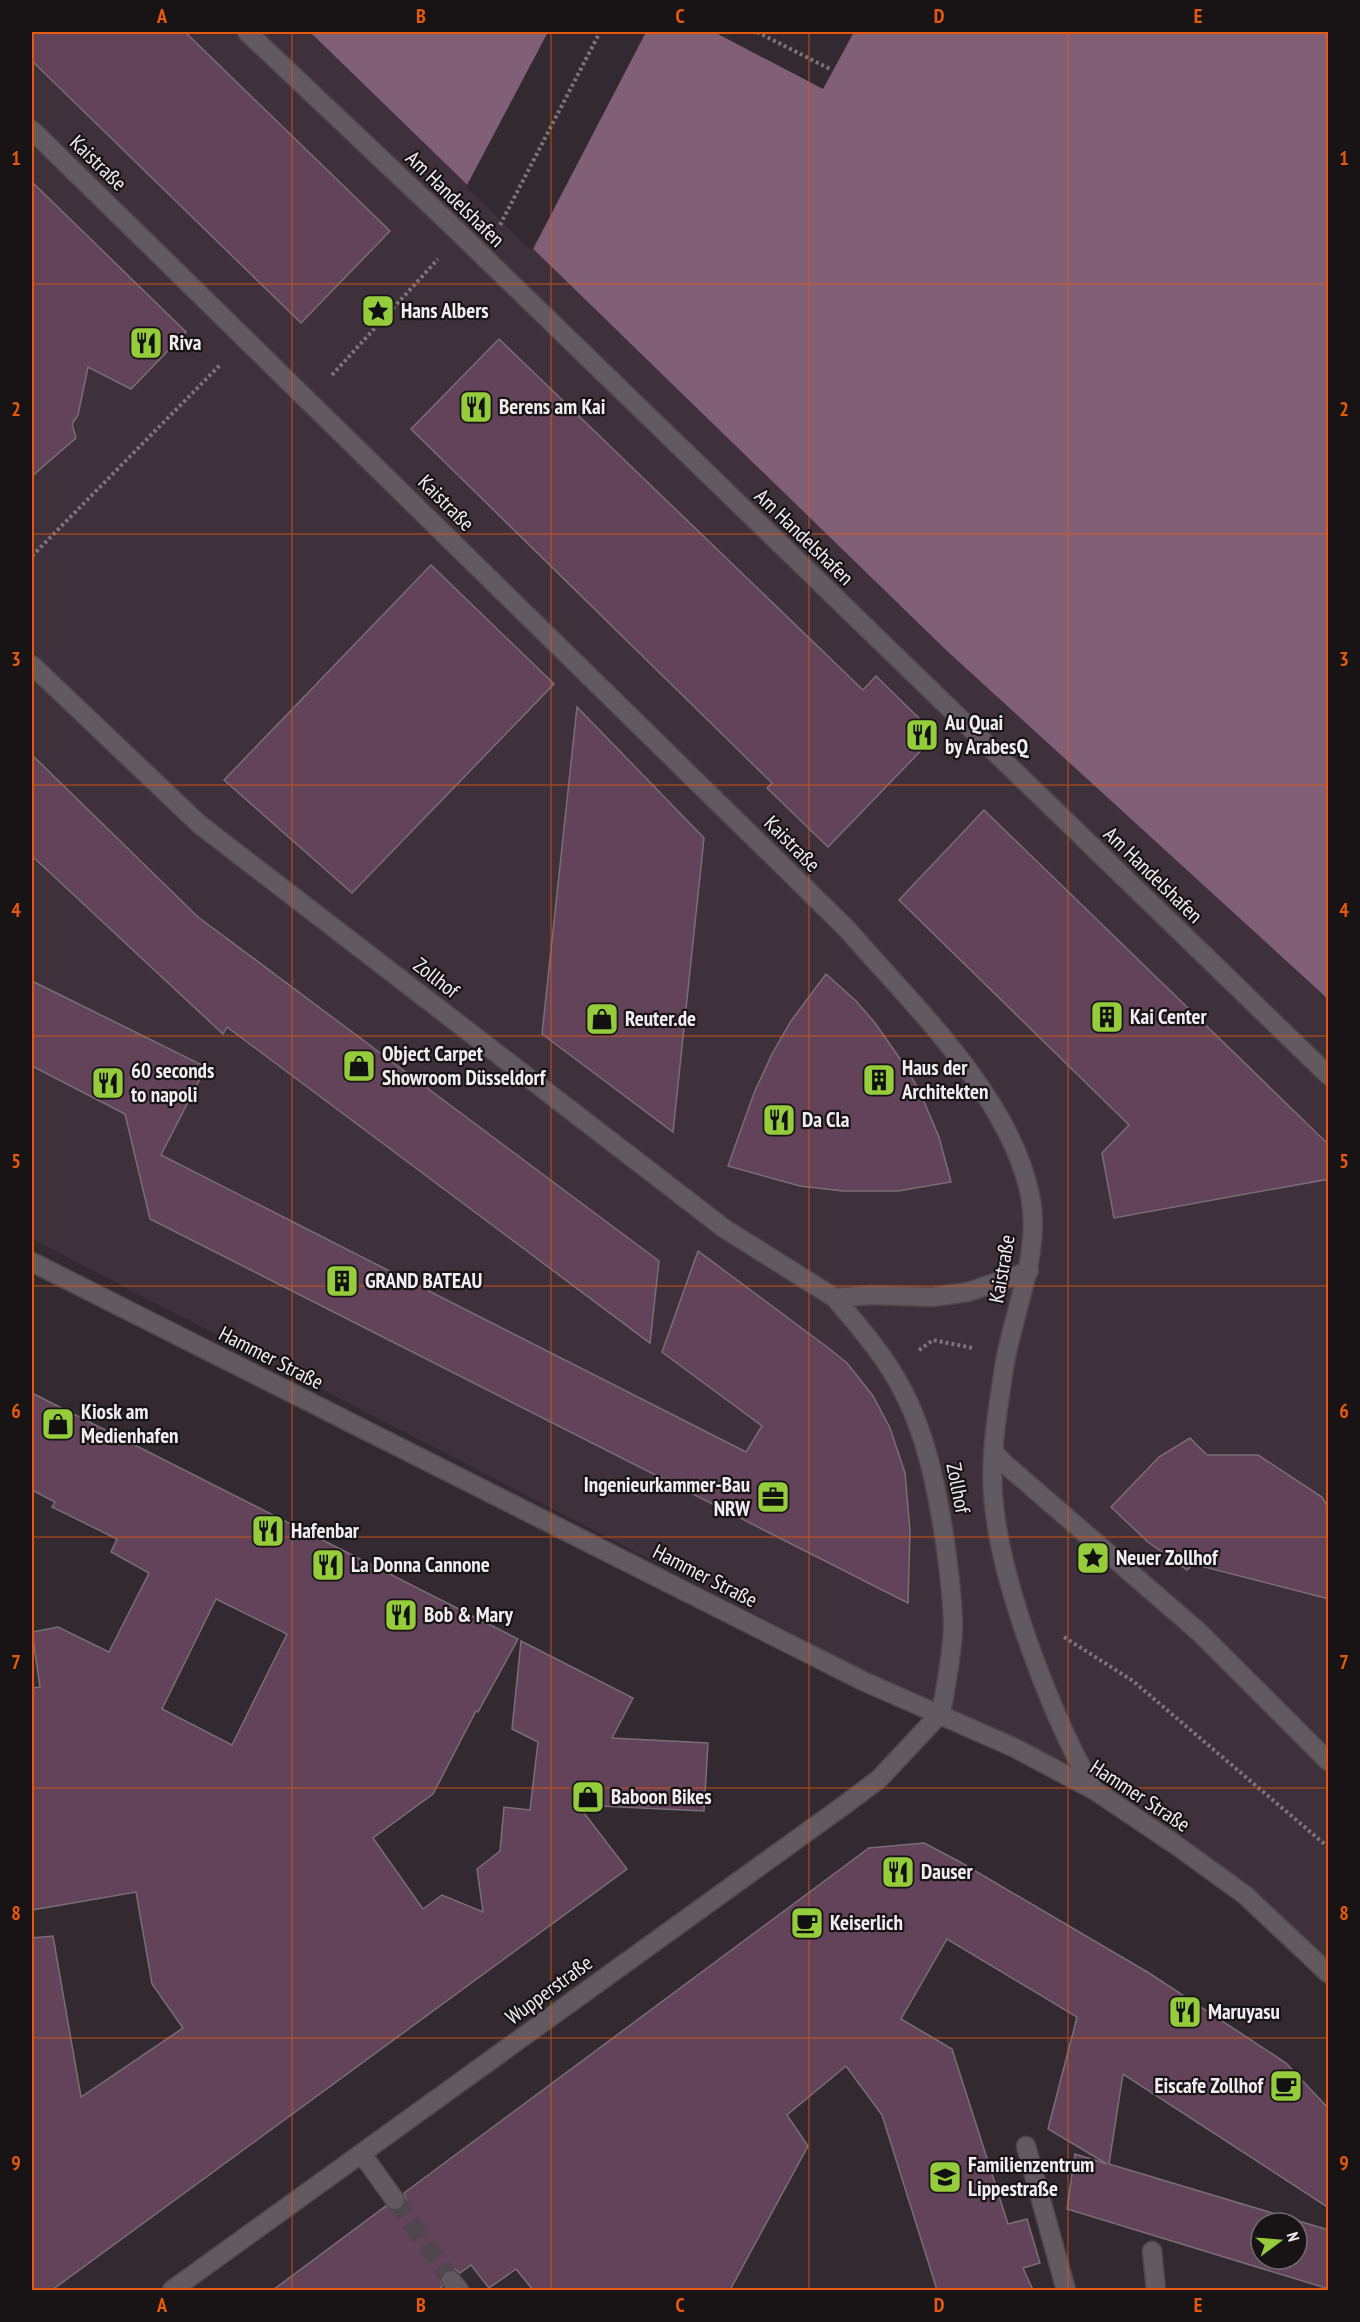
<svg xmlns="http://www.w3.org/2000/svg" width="1360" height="2322" font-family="'PT Sans Narrow',sans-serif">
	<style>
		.built { fill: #3f313b }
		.water { fill: #816077 }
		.pier { fill: #322a30 }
		.building { fill: #634359; stroke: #786e75; stroke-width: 1.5; fill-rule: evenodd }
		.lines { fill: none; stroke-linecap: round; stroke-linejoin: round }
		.minor-tunnel { stroke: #4f474d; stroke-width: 18; stroke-dasharray: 18 9; stroke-linecap: butt }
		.minor-casing { stroke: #4e474c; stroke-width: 21 }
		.path { stroke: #7b7479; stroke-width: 4; stroke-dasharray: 3 3; stroke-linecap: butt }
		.minor { stroke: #635960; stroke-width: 18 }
		.grid { fill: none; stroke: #e8590c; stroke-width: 1.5; stroke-opacity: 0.55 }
		.labels { text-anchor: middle; stroke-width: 4.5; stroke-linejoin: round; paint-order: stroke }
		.street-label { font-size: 21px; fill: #f2edf0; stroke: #181416 }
		.poi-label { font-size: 21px; font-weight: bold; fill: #f2edf0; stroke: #181416; text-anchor: start }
		.neatline { fill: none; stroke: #e8590c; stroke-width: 2 }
		.grid-label { font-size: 20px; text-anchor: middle; font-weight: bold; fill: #e8590c }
	</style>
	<rect width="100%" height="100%" fill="#322a30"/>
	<path class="built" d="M32,32H1328V1965L1248,1887L1097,1781L908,1693L32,1239Z"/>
	<path class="water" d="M310,32H1328V999L945,649Z"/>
	<g class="pier">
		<path d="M548,32H646L532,251L466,187Z"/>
		<path d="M714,32H854L823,89Z"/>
	</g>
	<g class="building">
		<path d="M32,32H185L390,231L301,323L32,61Z"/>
		<path d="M32,182L186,332L131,389L88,367L78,415L72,424L76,438L32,476Z"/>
		<path d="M499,339L863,690L876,676L936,735L828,847L767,788L772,783L411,429Z"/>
		<path d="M431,565L554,684L352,893L224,780Z"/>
		<path d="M577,707L704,838L673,1132L542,1034Z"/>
		<path d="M32,755L198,917L659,1261L650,1343L227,1027L223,1034L32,856Z"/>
		<path d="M984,810L1329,1145V1179L1114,1218L1102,1153L1129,1125L899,900Z"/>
		<path d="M826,974L856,1001L875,1023L905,1066L919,1090L939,1137L951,1182L898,1191H843L800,1186L728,1166L754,1093L772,1054L791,1021Z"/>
		<path d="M32,981L206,1067L161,1155L746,1452L762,1426L662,1352L698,1251L827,1347L847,1363L873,1396L890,1428L905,1473L910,1531L908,1603L150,1219L125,1114L32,1066Z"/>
		<path d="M32,1393L518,1639L478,1712L476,1711L433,1794L373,1838L423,1909L442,1895L483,1912L477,1869L500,1851L504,1807L530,1810L538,1742L512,1729L521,1641L633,1698L612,1738L708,1743L704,1811L578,1805L627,1869L52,2290H32V1938L53,1936L81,2097L183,2028L152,1984L136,1892L32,1910V1688L40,1687L32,1632L58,1627L109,1652L149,1573L111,1552L117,1539L52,1507L55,1502L32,1490ZM216,1599L287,1634L232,1745L162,1709Z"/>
		<path d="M1190,1438L1207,1455H1258L1322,1497L1329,1509V1599L1193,1564L1187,1570L1148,1542L1111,1507L1159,1457Z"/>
		<path d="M924,1843L960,1862L1149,1973L1286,2063L1329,2109V2208L1123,2074L1109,2164L1329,2230V2289L1067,2209L1075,2154L1107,2164L1048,2129L1077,2017L947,1939L901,2019L952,2049L1008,2224L1027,2219L1040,2263L1023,2268L1033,2290H937L882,2115L846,2066L787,2115L808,2146L730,2290H533L516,2269L489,2288L471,2265L460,2273L455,2269L444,2271L440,2276L442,2287L438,2290H273L386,2206L396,2211L402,2209L406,2199L404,2193L869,1848ZM1261,2223H1297V2259H1261Z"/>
	</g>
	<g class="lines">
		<path class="minor-tunnel" d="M395,2200L451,2280"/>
		<g class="minor-casing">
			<g id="minor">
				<path d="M247,32L448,222L1328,1075"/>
				<path d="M32,130L846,928C911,1003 1010,1096 1030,1195C1042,1254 1013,1310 1004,1368C998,1409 990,1453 993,1495C997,1544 1010,1588 1025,1633C1044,1688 1065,1740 1094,1790"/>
				<path d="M32,665L199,824L725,1229L835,1298L871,1295L932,1297L968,1292L1029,1271"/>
				<path d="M32,1262L863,1681L1015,1748L1094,1790L1176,1845L1245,1895L1328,1973"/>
				<path d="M835,1298C854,1321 875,1344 891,1370C924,1422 936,1482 945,1542C949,1570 953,1599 953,1628C952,1656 946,1686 941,1713"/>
				<path d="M993,1452L1004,1463L1199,1632L1328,1761"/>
				<path d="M1026,2146L1066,2290"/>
				<path d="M362,2154L395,2200"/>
				<path d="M1152,2251L1156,2290"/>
				<path d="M451,2280L459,2290"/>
				<path d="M172,2290L843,1806L879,1779L941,1713"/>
			</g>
		</g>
		<g class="path">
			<path d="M757,32L830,69"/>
			<path d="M500,225L600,32"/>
			<path d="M332,375L438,259"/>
			<path d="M32,556L220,365"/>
			<path d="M919,1350L933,1340L973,1348"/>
			<path d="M1064,1637L1133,1681L1328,1847"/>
		</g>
		<use href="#minor" class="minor"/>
	</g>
	<path class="grid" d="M292,32V2290M551,32V2290M809,32V2290M1068,32V2290M32,284H1328M32,534H1328M32,785H1328M32,1036H1328M32,1286H1328M32,1537H1328M32,1788H1328M32,2038H1328"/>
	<defs>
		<g id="sight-square" transform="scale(1.725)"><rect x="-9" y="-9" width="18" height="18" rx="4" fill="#95cc3b" stroke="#181416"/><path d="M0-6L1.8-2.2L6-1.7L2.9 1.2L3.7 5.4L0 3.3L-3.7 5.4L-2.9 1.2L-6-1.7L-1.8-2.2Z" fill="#111"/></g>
		<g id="restaurant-square" transform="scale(1.725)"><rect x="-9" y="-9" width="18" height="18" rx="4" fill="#95cc3b" stroke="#181416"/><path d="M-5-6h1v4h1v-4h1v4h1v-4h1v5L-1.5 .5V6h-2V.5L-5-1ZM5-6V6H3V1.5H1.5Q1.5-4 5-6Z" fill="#111"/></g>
		<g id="building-square" transform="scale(1.725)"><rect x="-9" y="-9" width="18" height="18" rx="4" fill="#95cc3b" stroke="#181416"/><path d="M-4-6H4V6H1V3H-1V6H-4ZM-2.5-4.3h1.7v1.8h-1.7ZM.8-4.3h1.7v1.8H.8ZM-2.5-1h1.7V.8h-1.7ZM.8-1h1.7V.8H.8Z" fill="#111"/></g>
		<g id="shop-square" transform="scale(1.725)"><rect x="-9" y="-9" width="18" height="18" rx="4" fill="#95cc3b" stroke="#181416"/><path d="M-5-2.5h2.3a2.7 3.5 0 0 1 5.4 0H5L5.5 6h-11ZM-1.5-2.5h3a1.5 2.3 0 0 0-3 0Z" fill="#111"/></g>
		<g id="office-square" transform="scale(1.725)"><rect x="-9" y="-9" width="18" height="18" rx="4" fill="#95cc3b" stroke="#181416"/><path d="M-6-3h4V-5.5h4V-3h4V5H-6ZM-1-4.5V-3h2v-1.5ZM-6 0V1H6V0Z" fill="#111"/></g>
		<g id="cafe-square" transform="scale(1.725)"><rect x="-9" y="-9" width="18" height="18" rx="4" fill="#95cc3b" stroke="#181416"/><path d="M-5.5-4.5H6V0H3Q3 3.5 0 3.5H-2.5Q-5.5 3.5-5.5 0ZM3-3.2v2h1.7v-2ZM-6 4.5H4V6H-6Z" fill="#111"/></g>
		<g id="school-square" transform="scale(1.725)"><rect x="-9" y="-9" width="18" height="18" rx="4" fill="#95cc3b" stroke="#181416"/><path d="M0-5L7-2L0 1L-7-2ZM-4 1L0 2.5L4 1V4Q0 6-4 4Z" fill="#111"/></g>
	</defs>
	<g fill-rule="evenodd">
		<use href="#sight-square" x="378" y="311"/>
		<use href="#restaurant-square" x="146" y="343"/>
		<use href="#restaurant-square" x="476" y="407"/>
		<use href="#restaurant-square" x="922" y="735"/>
		<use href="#building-square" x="1107" y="1017"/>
		<use href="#shop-square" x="602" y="1019"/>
		<use href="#shop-square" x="359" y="1066"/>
		<use href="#building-square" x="879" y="1080"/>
		<use href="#restaurant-square" x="108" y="1083"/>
		<use href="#restaurant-square" x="779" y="1120"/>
		<use href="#building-square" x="342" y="1281"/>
		<use href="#shop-square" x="58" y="1424"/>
		<use href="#office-square" x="773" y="1497"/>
		<use href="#restaurant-square" x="268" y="1531"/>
		<use href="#sight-square" x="1093" y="1558"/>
		<use href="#restaurant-square" x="328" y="1565"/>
		<use href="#restaurant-square" x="401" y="1615"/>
		<use href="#shop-square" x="588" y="1797"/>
		<use href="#restaurant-square" x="898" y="1872"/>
		<use href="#cafe-square" x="807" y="1923"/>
		<use href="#restaurant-square" x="1185" y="2012"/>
		<use href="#cafe-square" x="1286" y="2086"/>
		<use href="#school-square" x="945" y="2177"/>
	</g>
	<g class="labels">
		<g class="street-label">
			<text transform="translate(98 163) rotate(44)" y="7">Kaistraße</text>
			<text transform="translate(455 199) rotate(44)" y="7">Am Handelshafen</text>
			<text transform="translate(446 503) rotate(45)" y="7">Kaistraße</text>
			<text transform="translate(804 537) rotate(44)" y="7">Am Handelshafen</text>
			<text transform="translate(792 844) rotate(45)" y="7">Kaistraße</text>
			<text transform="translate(1153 875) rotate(44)" y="7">Am Handelshafen</text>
			<text transform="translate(436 978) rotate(38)" y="7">Zollhof</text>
			<text transform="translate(1002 1269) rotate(-80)" y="7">Kaistraße</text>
			<text transform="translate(271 1358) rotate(27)" y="7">Hammer Straße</text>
			<text transform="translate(958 1488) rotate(79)" y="7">Zollhof</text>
			<text transform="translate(705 1576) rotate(27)" y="7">Hammer Straße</text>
			<text transform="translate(1140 1796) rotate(33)" y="7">Hammer Straße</text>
			<text transform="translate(549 1990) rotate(-36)" y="7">Wupperstraße</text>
		</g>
		<g class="poi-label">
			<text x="401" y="318">Hans Albers</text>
			<text x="169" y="350">Riva</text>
			<text x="499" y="414">Berens am Kai</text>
			<text x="945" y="730">Au Quai<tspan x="945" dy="24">by ArabesQ</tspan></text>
			<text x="1130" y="1024">Kai Center</text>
			<text x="625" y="1026">Reuter.de</text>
			<text x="382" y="1061">Object Carpet<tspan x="382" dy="24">Showroom Düsseldorf</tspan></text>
			<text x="902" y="1075">Haus der<tspan x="902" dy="24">Architekten</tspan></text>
			<text x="131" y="1078">60 seconds<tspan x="131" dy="24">to napoli</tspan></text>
			<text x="802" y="1127">Da Cla</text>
			<text x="365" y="1288">GRAND BATEAU</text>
			<text x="81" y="1419">Kiosk am<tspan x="81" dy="24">Medienhafen</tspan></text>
			<text x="750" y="1492" text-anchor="end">Ingenieurkammer-Bau<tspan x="750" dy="24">NRW</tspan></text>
			<text x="291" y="1538">Hafenbar</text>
			<text x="1116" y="1565">Neuer Zollhof</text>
			<text x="351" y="1572">La Donna Cannone</text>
			<text x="424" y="1622">Bob &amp; Mary</text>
			<text x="611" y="1804">Baboon Bikes</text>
			<text x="921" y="1879">Dauser</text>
			<text x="830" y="1930">Keiserlich</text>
			<text x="1208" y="2019">Maruyasu</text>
			<text x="1263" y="2093" text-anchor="end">Eiscafe Zollhof</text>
			<text x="968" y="2172">Familienzentrum<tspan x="968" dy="24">Lippestraße</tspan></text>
		</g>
	</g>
	<rect width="1360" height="2322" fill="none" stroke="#181416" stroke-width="66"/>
	<g transform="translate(1279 2241) rotate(74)"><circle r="28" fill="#181416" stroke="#6f6b6d" stroke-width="1.5"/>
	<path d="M0-4.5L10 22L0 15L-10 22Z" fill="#95cc3b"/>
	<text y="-9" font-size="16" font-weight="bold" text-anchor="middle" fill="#f2edf0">N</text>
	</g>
	<rect x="33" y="33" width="1294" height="2256" class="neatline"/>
	<g class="grid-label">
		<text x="162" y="23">A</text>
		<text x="421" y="23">B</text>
		<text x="680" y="23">C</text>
		<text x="939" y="23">D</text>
		<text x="1198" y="23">E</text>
		<text x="16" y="165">1</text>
		<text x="1344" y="165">1</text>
		<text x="16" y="416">2</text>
		<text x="1344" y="416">2</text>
		<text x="16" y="666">3</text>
		<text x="1344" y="666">3</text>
		<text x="16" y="917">4</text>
		<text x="1344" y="917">4</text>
		<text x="16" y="1168">5</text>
		<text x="1344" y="1168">5</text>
		<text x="16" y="1418">6</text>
		<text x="1344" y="1418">6</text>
		<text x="16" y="1669">7</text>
		<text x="1344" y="1669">7</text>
		<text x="16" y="1920">8</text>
		<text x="1344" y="1920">8</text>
		<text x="16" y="2170">9</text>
		<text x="1344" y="2170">9</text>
		<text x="162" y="2312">A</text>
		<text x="421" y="2312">B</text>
		<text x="680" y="2312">C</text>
		<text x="939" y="2312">D</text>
		<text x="1198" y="2312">E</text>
	</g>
</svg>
